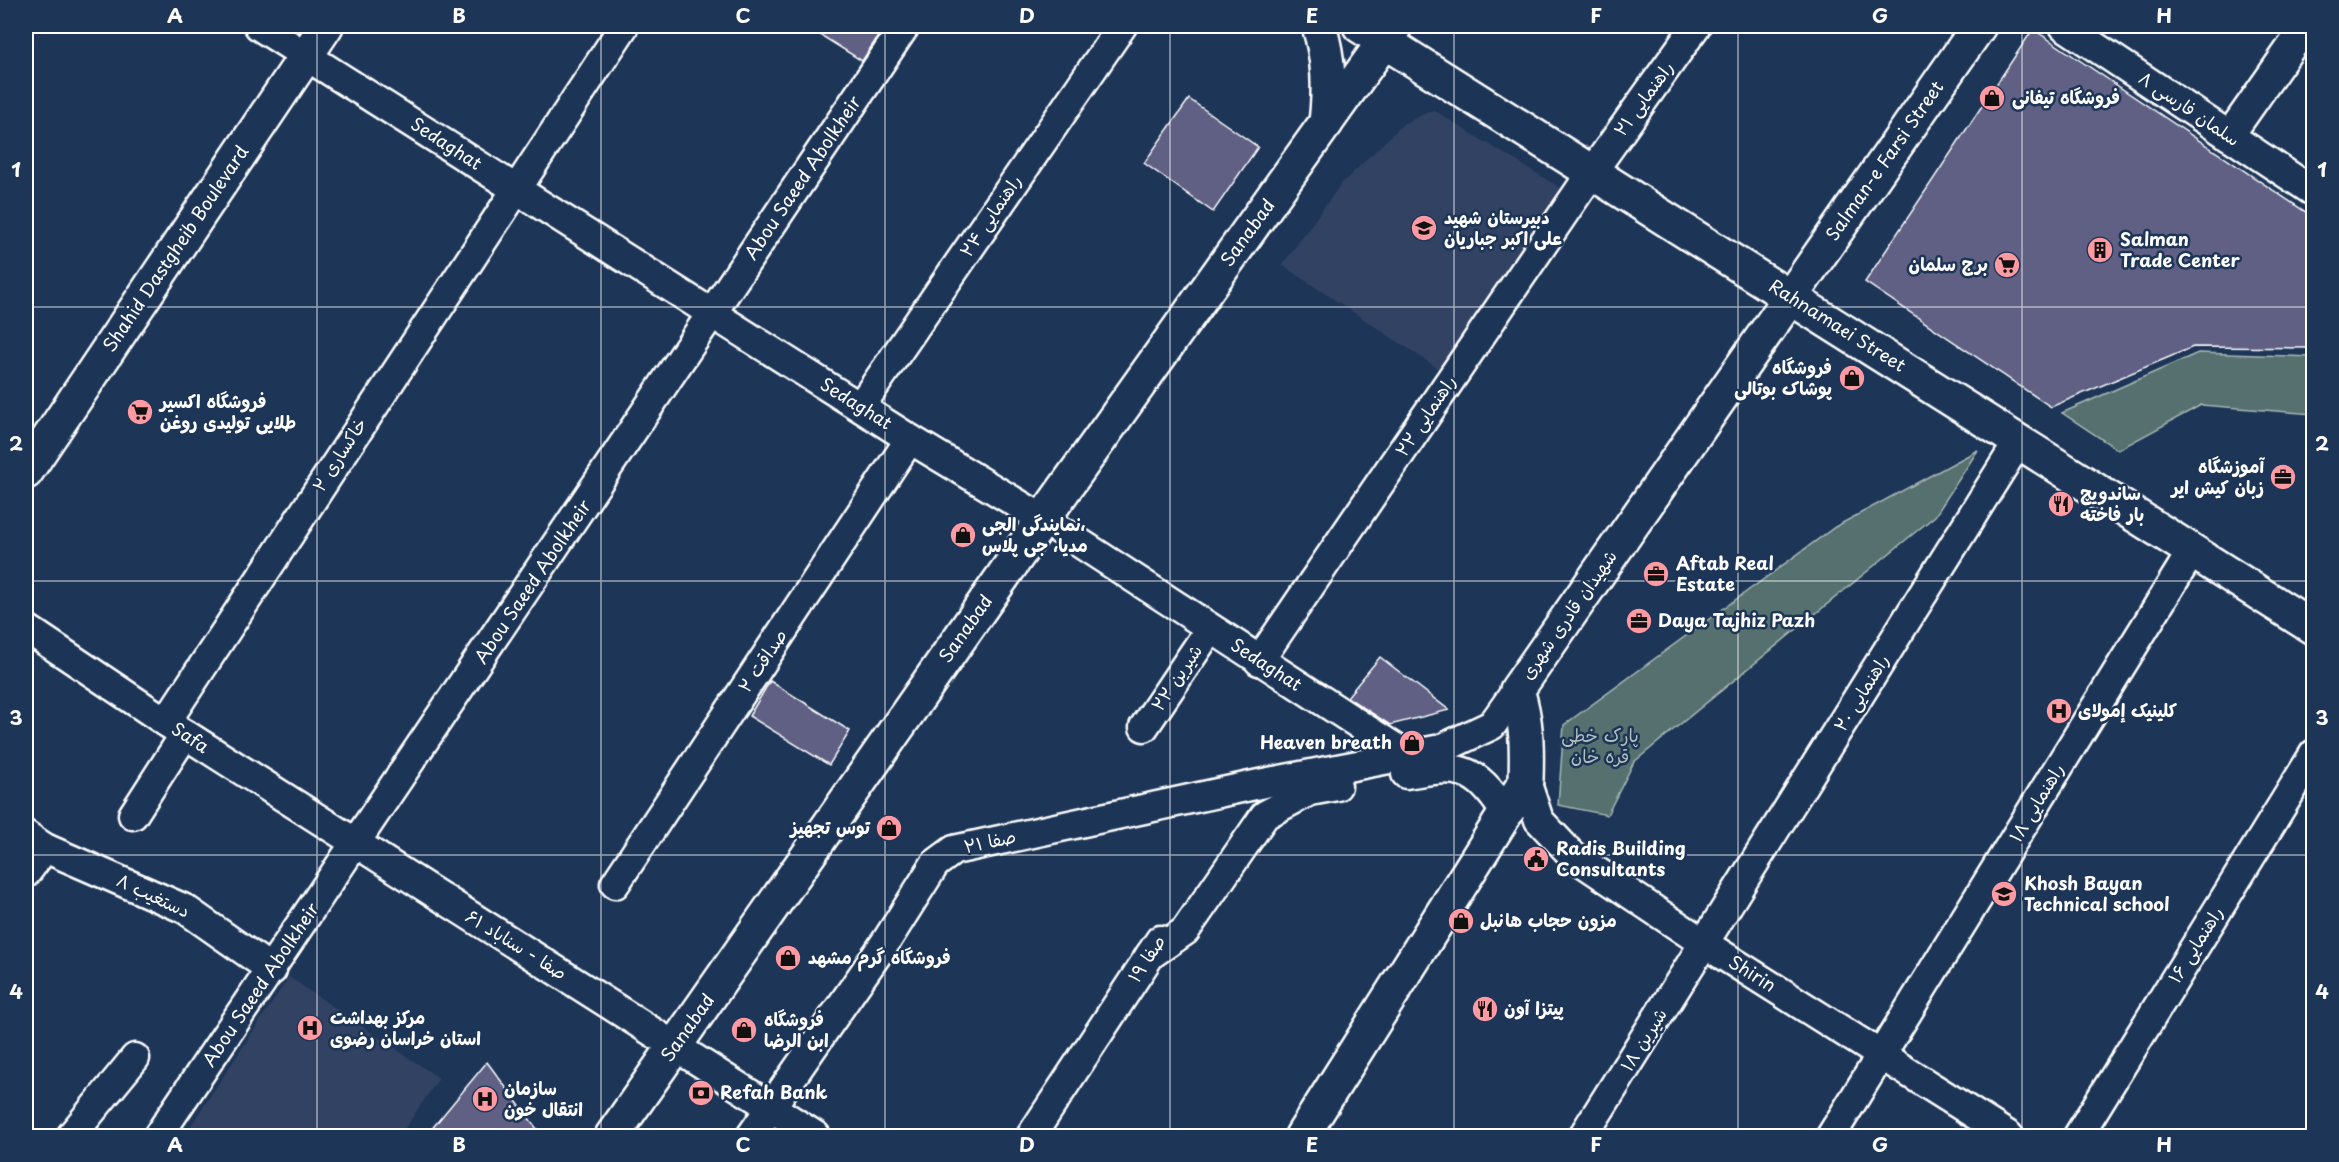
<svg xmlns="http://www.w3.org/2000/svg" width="2339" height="1162" font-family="'Playpen Sans','Playpen Sans Arabic',sans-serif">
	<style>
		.built { fill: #314264 }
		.park { fill: #55706e; stroke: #aab8b6; stroke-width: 1.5 }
		.building { fill: #606184; stroke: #fff; stroke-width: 1.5 }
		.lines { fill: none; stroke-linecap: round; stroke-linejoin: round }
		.minor-casing { stroke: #fff; stroke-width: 33 }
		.tertiary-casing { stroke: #fff; stroke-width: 38 }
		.secondary-casing { stroke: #fff; stroke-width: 38 }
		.minor { stroke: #1d3557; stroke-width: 28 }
		.tertiary { stroke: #1d3557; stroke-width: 33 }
		.secondary { stroke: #1d3557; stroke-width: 33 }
		.grid { fill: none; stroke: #fff; stroke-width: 1.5; stroke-opacity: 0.55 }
		.labels { text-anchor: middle; stroke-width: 5; stroke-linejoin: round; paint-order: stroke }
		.poi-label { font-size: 18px; font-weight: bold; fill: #fff; stroke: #1d3557; text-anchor: start }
		.street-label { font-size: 18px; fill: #fff; stroke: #1d3557 }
		.park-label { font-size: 18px; fill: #b2bfbe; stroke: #1d3557 }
		.neatline { fill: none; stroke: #fff; stroke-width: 2 }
		.grid-label { font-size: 20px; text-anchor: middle; font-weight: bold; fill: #fff }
	</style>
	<rect width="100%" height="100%" fill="#1d3557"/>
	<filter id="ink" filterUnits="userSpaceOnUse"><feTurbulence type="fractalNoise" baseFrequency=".0167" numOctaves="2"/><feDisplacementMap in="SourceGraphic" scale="12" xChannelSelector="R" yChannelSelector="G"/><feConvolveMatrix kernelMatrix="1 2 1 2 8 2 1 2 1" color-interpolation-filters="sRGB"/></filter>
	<g filter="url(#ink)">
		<g class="built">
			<path d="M1433,110L1567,192L1439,369L1282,265L1340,185L1403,124Z"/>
			<path d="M289,977L439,1078L400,1136H184Z"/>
		</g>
		<g class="park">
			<path d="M2198,353L2313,357V414L2201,405L2118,450L2062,413Z"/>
			<path d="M1978,450L1935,516L1634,762L1607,815L1558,805L1564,725L1835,527Z"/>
		</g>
		<g class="building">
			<path d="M806,26H885L862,61Z"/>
			<path d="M2033,29L2313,217V348L2193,347L2051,407L1865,282Z"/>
			<path d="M1189,99L1258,147L1213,212L1144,163Z"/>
			<path d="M1380,657L1449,710L1390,725L1347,697Z"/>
			<path d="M770,681L850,731L829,765L749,716Z"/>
			<path d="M487,1062L543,1137H425Z"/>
		</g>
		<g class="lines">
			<g class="minor-casing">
				<g id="minor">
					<path d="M259,26L910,439L1043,519L1406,755"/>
					<path d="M2064,26L2314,192"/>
					<path d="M2229,136L2306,26"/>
					<path d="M860,407L1122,26"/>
					<path d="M26,628L166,722L816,1136"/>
					<path d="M1259,661L1592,172L1696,26"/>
					<path d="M166,722L624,26"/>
					<path d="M1144,727L1210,629"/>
					<path d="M1406,774C1459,765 1474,765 1505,812"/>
					<path d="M1526,781L1539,820L1572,855L1705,944L2009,1136"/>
					<path d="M133,815L185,734"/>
					<path d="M26,835L45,848L185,909L272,970"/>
					<path d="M26,873L45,848"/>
					<path d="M615,884L910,439"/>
					<path d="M1150,955L1185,931L1265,815L1310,791L1337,786"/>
					<path d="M71,1136L135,1058"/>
					<path d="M158,1136L905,26"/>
					<path d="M751,1136L887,940L935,864L954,850L1264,783L1441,749L1492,725L1517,690"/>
					<path d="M1031,1136L1160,940"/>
					<path d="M1583,1136L2019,441"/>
					<path d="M1831,1136L2192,551"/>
					<path d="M2078,1136L2314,754"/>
				</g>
			</g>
			<g class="tertiary-casing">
				<path id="tertiary" d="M1302,1136L1526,781C1527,749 1527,721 1517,690L1979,26"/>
			</g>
			<g class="secondary-casing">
				<g id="secondary">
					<path d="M1319,26C1329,59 1330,88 1326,123"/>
					<path d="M1360,26L2314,628"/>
					<path d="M26,472L326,26"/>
					<path d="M612,1136L1043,519L1395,26"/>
				</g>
			</g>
			<use href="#minor" class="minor"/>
			<use href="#tertiary" class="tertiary"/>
			<use href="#secondary" class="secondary"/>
		</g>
	</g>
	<path class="grid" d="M317,26V1136M601,26V1136M885,26V1136M1170,26V1136M1454,26V1136M1738,26V1136M2022,26V1136M26,307H2314M26,581H2314M26,855H2314"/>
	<defs>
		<g id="shop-disc" transform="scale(1.35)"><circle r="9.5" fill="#ff9aa2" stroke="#1d3557"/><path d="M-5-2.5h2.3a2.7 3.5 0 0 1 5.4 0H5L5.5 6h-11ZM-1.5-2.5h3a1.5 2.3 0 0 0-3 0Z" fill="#111"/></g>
		<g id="school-disc" transform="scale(1.35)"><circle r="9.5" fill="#ff9aa2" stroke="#1d3557"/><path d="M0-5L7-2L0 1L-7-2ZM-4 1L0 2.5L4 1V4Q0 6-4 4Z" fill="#111"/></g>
		<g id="building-disc" transform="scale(1.35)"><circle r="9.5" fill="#ff9aa2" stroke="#1d3557"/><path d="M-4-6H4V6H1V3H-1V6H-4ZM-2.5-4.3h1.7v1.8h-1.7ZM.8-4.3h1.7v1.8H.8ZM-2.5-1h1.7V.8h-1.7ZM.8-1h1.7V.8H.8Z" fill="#111"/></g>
		<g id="supermarket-disc" transform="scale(1.35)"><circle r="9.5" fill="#ff9aa2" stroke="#1d3557"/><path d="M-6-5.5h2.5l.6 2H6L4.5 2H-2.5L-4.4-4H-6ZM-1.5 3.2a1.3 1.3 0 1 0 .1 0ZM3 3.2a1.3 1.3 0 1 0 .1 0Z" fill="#111"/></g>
		<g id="office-disc" transform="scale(1.35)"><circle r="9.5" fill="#ff9aa2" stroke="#1d3557"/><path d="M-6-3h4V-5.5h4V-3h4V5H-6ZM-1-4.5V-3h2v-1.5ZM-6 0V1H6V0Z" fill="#111"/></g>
		<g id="restaurant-disc" transform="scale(1.35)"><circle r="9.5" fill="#ff9aa2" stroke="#1d3557"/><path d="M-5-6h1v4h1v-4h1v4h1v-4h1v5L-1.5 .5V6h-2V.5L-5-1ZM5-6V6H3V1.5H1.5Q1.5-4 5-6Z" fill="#111"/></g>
		<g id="hospital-disc" transform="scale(1.35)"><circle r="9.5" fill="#ff9aa2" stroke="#1d3557"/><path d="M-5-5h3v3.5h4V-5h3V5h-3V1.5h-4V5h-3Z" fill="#111"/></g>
		<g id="civic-disc" transform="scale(1.35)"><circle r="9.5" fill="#ff9aa2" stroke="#1d3557"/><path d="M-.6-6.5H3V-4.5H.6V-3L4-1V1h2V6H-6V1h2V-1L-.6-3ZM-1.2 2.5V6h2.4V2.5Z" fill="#111"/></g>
		<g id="bank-disc" transform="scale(1.35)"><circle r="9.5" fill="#ff9aa2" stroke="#1d3557"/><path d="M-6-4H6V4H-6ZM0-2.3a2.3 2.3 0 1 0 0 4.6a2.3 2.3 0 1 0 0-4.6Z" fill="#111"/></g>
	</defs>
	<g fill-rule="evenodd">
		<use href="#shop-disc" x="1992" y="98"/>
		<use href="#school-disc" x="1424" y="228"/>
		<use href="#building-disc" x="2100" y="250"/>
		<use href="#supermarket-disc" x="2007" y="265"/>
		<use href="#shop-disc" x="1852" y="378"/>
		<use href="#supermarket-disc" x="140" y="412"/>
		<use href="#office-disc" x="2283" y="477"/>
		<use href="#restaurant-disc" x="2061" y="504"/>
		<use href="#shop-disc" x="963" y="535"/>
		<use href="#office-disc" x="1656" y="574"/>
		<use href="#office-disc" x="1639" y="621"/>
		<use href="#hospital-disc" x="2059" y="711"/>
		<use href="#shop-disc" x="1412" y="743"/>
		<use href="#shop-disc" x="889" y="828"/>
		<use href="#civic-disc" x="1536" y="859"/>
		<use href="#school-disc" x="2004" y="894"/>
		<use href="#shop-disc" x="1461" y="921"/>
		<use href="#shop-disc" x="788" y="958"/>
		<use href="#restaurant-disc" x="1485" y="1009"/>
		<use href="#hospital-disc" x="310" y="1028"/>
		<use href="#shop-disc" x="744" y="1030"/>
		<use href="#bank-disc" x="701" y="1093"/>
		<use href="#hospital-disc" x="485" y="1099"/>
	</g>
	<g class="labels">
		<g class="poi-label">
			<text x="2012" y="104">فروشگاه تیفانی</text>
			<text x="1444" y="224">دبیرستان شهید<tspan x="1444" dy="21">علی اکبر جباریان</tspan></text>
			<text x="2120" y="246">Salman<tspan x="2120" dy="21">Trade Center</tspan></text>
			<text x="1988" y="271" text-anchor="end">برج سلمان</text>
			<text x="1832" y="374" text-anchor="end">فروشگاه<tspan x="1832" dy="21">پوشاک بوتالی</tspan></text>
			<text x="160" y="408">فروشگاه اکسیر<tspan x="160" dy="21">طلایی تولیدی روغن</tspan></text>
			<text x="2264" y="473" text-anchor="end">آموزشگاه<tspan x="2264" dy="21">زبان کیش ایر</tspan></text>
			<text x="2080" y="500">ساندویچ<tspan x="2080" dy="21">بار فاخته</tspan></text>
			<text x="982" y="531">نمایندگی الجی،<tspan x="982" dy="21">مدیا، جی پلاس</tspan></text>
			<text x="1676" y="570">Aftab Real<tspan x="1676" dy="21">Estate</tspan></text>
			<text x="1658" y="627">Daya Tajhiz Pazh</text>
			<text x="2078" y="717">کلینیک إمولای</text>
			<text x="1392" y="749" text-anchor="end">Heaven breath</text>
			<text x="870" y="834" text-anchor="end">توس تجهیز</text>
			<text x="1556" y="855">Radis Building<tspan x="1556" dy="21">Consultants</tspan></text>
			<text x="2024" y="890">Khosh Bayan<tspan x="2024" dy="21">Technical school</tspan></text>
			<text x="1480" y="927">مزون حجاب هانبل</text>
			<text x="808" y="964">فروشگاه گرم مشهد</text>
			<text x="1504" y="1015">پیتزا آون</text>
			<text x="330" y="1024">مرکز بهداشت<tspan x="330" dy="21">استان خراسان رضوی</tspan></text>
			<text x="764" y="1026">فروشگاه<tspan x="764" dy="21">ابن الرضا</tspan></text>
			<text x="504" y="1095">سازمان<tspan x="504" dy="21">انتقال خون</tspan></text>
			<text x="720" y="1099">Refah Bank</text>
		</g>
		<g class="street-label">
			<text transform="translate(1644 99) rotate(-54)" y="6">راهنمایی ۲۱</text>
			<text transform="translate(2189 109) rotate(34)" y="6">سلمان فارسی ۸</text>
			<text transform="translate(446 144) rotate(33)" y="6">Sedaghat</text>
			<text transform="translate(1885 161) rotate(-55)" y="6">Salman-e Farsi Street</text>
			<text transform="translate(803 178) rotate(-56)" y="6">Abou Saeed Abolkheir</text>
			<text transform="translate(991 216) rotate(-56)" y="6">راهنمایی ۲۴</text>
			<text transform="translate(1248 233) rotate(-54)" y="6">Sanabad</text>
			<text transform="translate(176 249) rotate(-56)" y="6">Shahid Dastgheib Boulevard</text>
			<text transform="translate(1837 326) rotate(32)" y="6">Rahnamaei Street</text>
			<text transform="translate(856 404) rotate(32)" y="6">Sedaghat</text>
			<text transform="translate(1426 416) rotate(-56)" y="6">راهنمایی ۲۲</text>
			<text transform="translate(340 455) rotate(-57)" y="6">خاکساری ۲</text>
			<text transform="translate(533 582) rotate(-56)" y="6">Abou Saeed Abolkheir</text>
			<text transform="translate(1569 615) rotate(-55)" y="6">شهیدان قادری شهری</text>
			<text transform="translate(966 629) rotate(-55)" y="6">Sanabad</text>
			<text transform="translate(763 661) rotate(-56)" y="6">صداقت ۲</text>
			<text transform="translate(1266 665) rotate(33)" y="6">Sedaghat</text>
			<text transform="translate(1177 678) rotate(-56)" y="6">شیرین ۲۲</text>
			<text transform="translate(1862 693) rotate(-58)" y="6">راهنمایی ۲۰</text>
			<text transform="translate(190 738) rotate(33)" y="6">Safa</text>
			<text transform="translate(2037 803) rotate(-59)" y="6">راهنمایی ۱۸</text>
			<text transform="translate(990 842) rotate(-12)" y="6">صفا ۲۱</text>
			<text transform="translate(153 896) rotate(25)" y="6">دستغیب ۸</text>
			<text transform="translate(516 945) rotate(32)" y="6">صفا - سناباد ۶۱</text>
			<text transform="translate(2196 945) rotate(-58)" y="6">راهنمایی ۱۶</text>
			<text transform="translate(1147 959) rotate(-57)" y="6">صفا ۱۹</text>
			<text transform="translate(1752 974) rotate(32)" y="6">Shirin</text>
			<text transform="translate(261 985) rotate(-56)" y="6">Abou Saeed Abolkheir</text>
			<text transform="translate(688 1028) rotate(-55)" y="6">Sanabad</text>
			<text transform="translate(1644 1040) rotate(-58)" y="6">شیرین ۱۸</text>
		</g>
		<g class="park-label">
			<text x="1600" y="742">پارک خطی<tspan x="1600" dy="21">قره خان</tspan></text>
		</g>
	</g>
	<rect width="2339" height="1162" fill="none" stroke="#1d3557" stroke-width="66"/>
	<rect x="33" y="33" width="2273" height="1096" class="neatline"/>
	<g class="grid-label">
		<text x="175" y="23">A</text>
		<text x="459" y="23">B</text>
		<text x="743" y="23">C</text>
		<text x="1027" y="23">D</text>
		<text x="1312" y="23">E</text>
		<text x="1596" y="23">F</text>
		<text x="1880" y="23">G</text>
		<text x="2164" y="23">H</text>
		<text x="16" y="177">1</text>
		<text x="2322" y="177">1</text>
		<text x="16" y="451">2</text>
		<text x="2322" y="451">2</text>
		<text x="16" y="725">3</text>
		<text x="2322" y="725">3</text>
		<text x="16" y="999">4</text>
		<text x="2322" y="999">4</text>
		<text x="175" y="1152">A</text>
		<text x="459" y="1152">B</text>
		<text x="743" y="1152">C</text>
		<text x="1027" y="1152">D</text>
		<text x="1312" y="1152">E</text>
		<text x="1596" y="1152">F</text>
		<text x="1880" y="1152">G</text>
		<text x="2164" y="1152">H</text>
	</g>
</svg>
